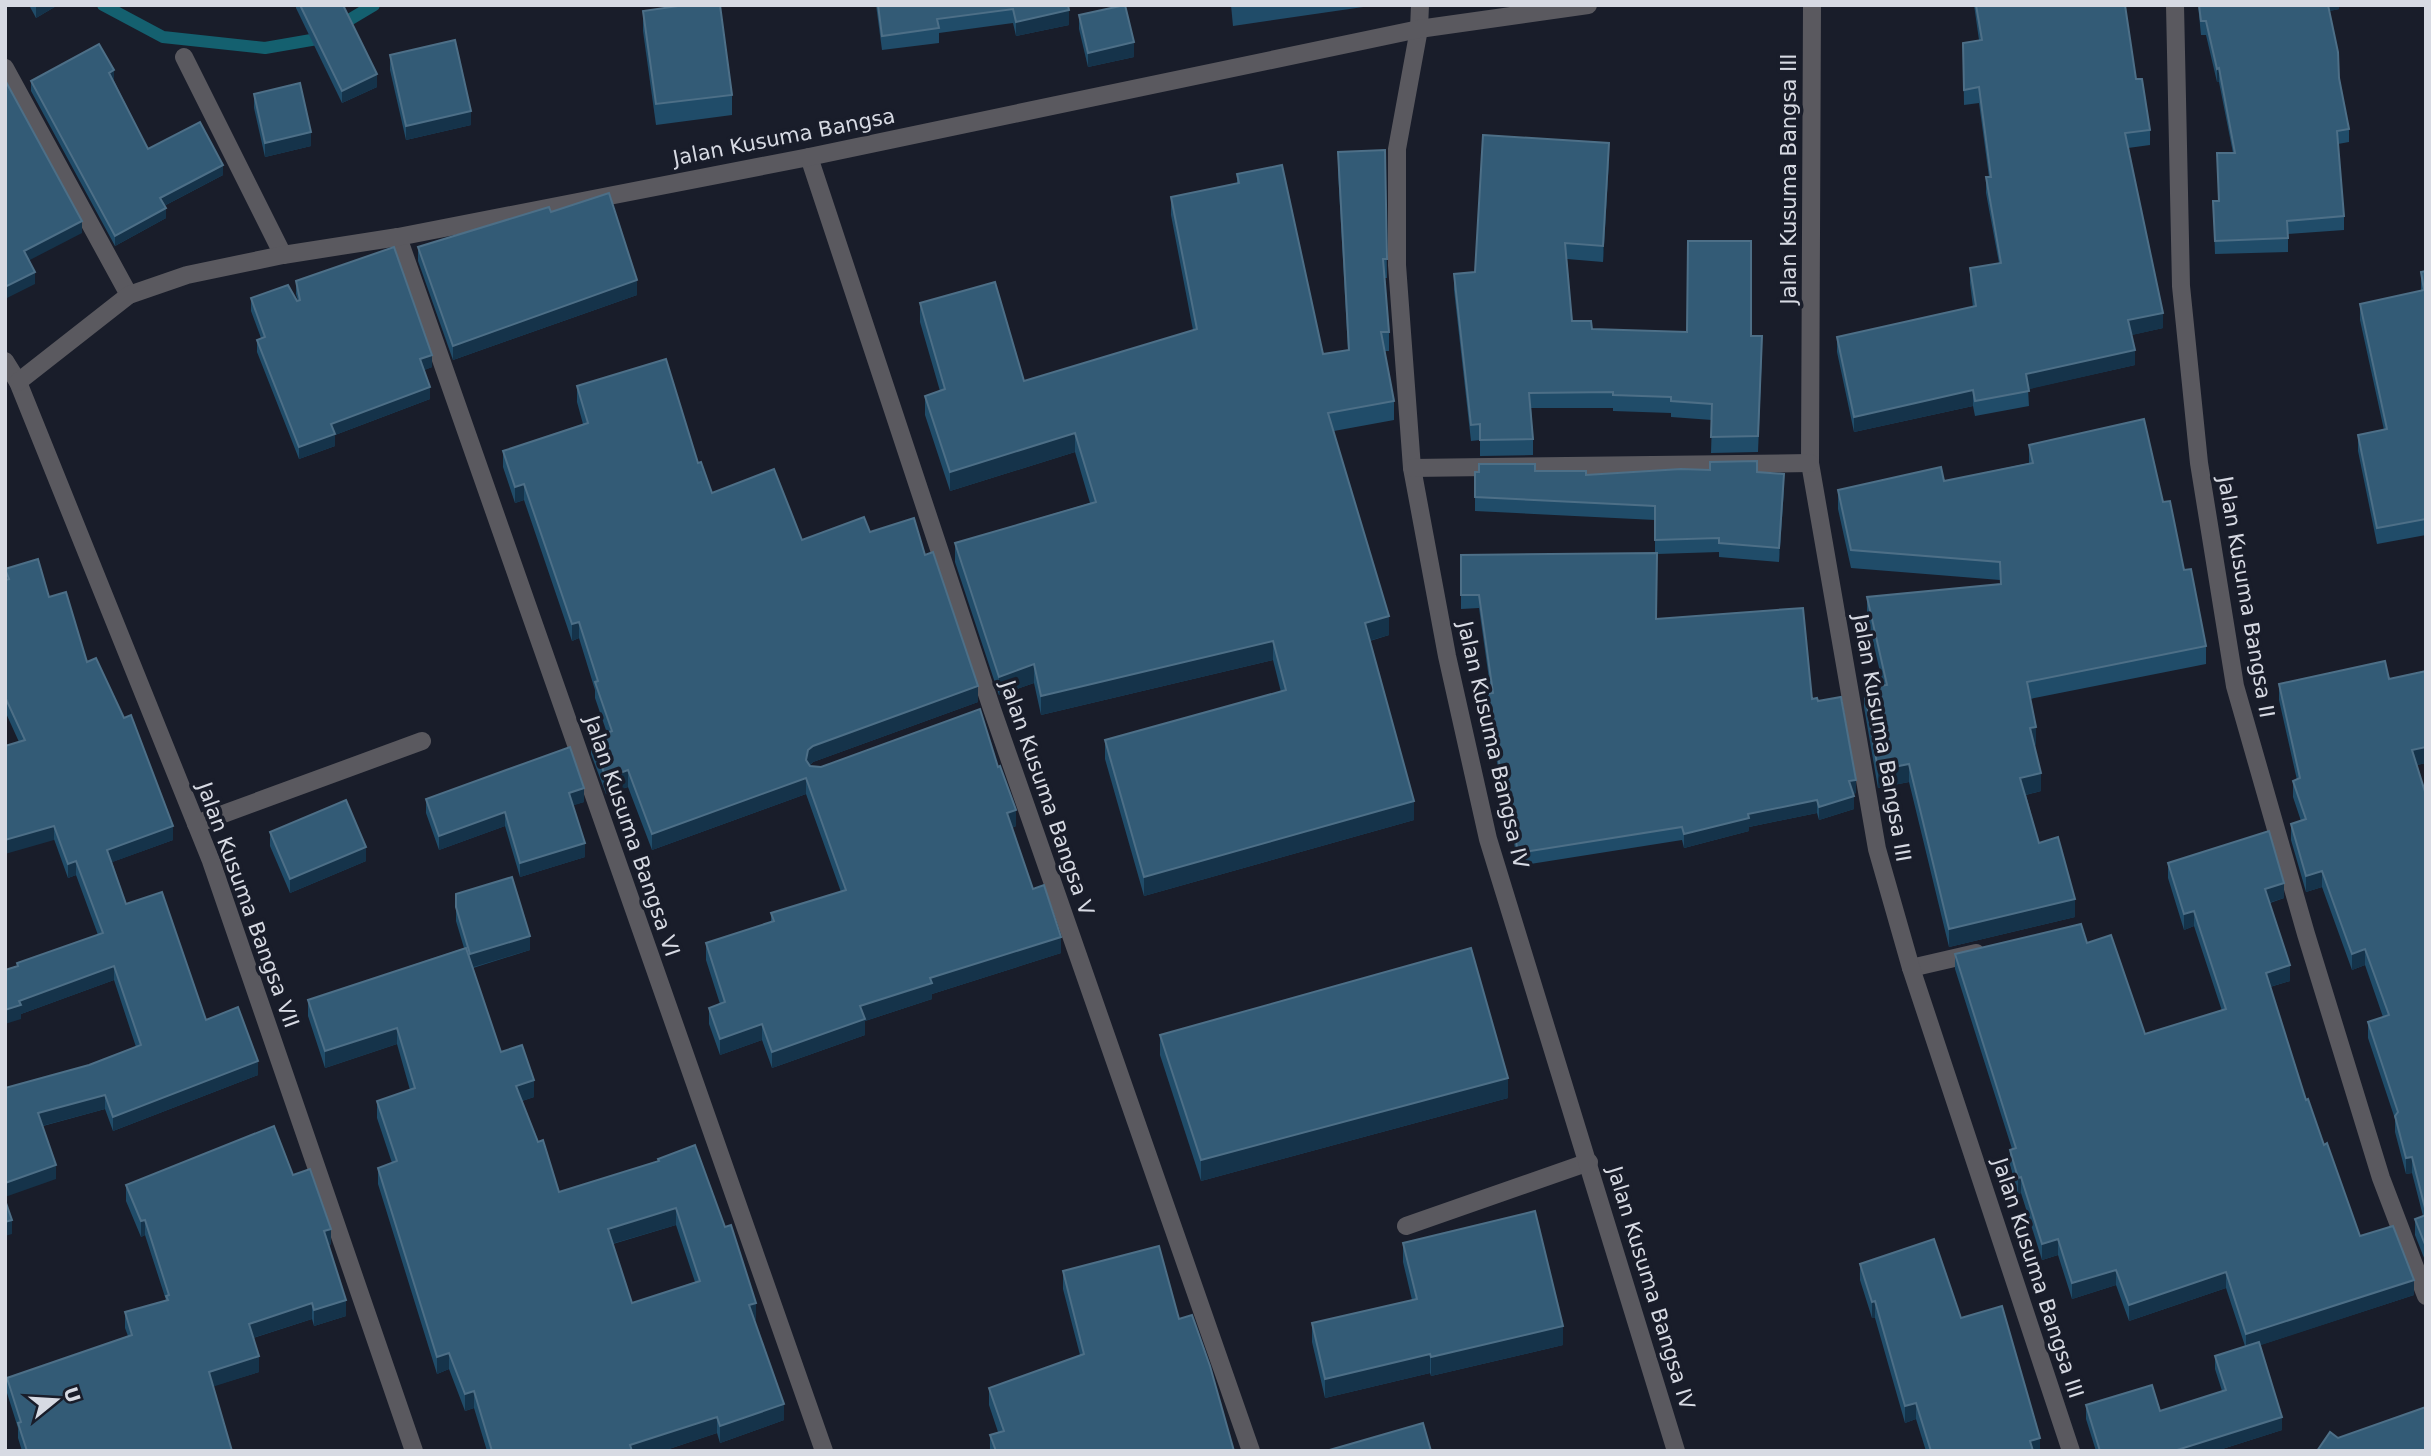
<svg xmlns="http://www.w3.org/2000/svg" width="2431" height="1456" font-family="'DejaVu Sans',sans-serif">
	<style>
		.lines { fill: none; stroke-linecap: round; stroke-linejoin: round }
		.stream { stroke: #14606f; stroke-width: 12 }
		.service { stroke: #5a595f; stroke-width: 18 }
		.minor { stroke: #5a595f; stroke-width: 18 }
		.wall { fill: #204c69; fill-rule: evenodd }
		.shaded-wall { fill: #15334a }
		.building { fill: #335b76; stroke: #4d6f87; stroke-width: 2; fill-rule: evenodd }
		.labels { text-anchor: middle; stroke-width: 7; stroke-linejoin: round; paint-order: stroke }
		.street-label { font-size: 21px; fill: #d7dae3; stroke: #191d2a }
	</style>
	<rect width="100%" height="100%" fill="#191d2a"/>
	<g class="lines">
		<path class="stream" d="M103,5L163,37L265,48L317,39L374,5"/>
		<g class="service">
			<path d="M196,824L422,741"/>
			<path d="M1911,968L1976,953"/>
			<path d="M1406,1226L1589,1162"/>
		</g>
		<g class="minor">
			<path d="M1420,5L1419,29L1397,149V265L1412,468L1447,656L1488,839L1676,1451"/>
			<path d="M1812,5L1810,463L1877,849L1911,968L2071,1451"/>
			<path d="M2175,5L2181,286L2199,463L2235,686L2306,934L2381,1178L2426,1296"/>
			<path d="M184,57L283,255"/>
			<path d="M5,68L129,295"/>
			<path d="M809,157L992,709L1251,1451"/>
			<path d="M398,237L824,1451"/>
			<path d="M5,361L18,382L211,861L414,1451"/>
			<path d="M18,382L129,295L187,275L283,255L398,237L809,157L1419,29L1588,5"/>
			<path d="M1412,468L1810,463"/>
		</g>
	</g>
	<g class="wall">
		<path d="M29,5H58L36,18Z"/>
		<path d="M296,5H343L377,87L342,103L296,8Z"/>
		<path d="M876,5H1068L1069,25L1016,36L1013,23L939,33V43L882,50Z"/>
		<path d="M1231,5H1377L1233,26Z"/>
		<path d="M1974,5H2125L2136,79L2150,130V145L2128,148L2163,328L2131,335L2135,365L2028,389L2029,406L1975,416L1973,406L1854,432L1837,352V337L1973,307L1970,283V268L1999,263L1986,193V177H1989L1979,103L1964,105L1963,43L1979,40Z"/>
		<path d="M2198,5H2339V9L2329,11L2339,78L2349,129V142L2338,144L2344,216V230L2288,234V252L2215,254L2213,201H2218L2233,153L2219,82H2217L2206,35H2201Z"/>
		<path d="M643,11L732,95V115L656,125L643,31Z"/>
		<path d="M1079,15L1134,57L1088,67L1079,29Z"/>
		<path d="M390,55L471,125L406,140L390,70Z"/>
		<path d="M31,81H114L148,149L223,175L164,206L166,218L115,246L31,91Z"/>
		<path d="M254,94L311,146L265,157L254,108Z"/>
		<path d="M1385,150L1387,278H1385L1389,332V351H1385L1394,401V420L1334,431L1389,635L1370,641L1414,820L1144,896L1105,759V740L1281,692L1273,660L1041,715L1034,683L999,695L955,562V543L1090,503L1075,452L950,491L925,415V396L940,391L920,322V303L1024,381L1193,330L1171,215V197L1237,184V174L1323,354L1348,350L1338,171V152Z"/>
		<path d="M1609,159L1603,262L1567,259L1572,321L1592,329L1751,336L1762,352L1758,452L1711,453L1712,420L1671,417V413L1613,411V408H1531L1533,439V455L1480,456V440L1471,441L1454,290V274L1475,272Z"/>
		<path d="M551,212L637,295L453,360L418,261V247Z"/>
		<path d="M2426,271V535L2377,544L2358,451V435L2384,430L2360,320V304L2421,291V272Z"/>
		<path d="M296,281L432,367L424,370L430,399L335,435V446L299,459L257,352V340L261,338L251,311V298L298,301L296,294Z"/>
		<path d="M577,386L698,463L712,493L802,540L870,532L925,555L978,702L813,762L810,765L1016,826L1012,828L1033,889L1061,953L932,994V999L865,1021V1035L772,1068L762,1040L720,1055L709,1024V1008L720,1004L706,960V943L771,922V913L841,892L806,794L652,850L628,787L606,794L591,754V738L607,733L595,698V690L579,638L572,641L524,500L515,503L503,467V451L583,424L577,402Z"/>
		<path d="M2029,445L2163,502L2206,646V664L2030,699L2036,745H2034L2041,791L2026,795L2039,843L2075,917L1949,947L1909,782L1878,788L1864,707V688L1883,685L1867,615V597L2000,584V580L1851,568L1838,509V490L1944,481L2029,463Z"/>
		<path d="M1535,471L1586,475L1757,472L1784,488L1779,562L1719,557V552L1657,554L1656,619L1812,699L1856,793L1853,794L1854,809L1819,820L1817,813L1749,827V831L1684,848L1682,840L1518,866L1512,831H1508L1495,750L1484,752L1479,708V695L1491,693L1479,608L1461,609V555L1655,553V520L1475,511V472Z"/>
		<path d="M5,569L49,597L87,662L173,840L112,862L126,904L206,1020L258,1075L113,1131L105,1109L43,1126L56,1179L5,1088L89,1065L136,1047L114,980L21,1014V1019L17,963L98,935L76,875L68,878L19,742L5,711Z"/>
		<path d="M2426,671V763L2417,765L2426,795V1263L2415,1235V1219L2423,1216L2412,1173L2406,1174L2395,1132V1119L2368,1038V1022L2383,1017L2365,965L2352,970L2322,887L2306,892L2291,840V824L2301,821L2293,797V781L2297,780L2279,700V684L2389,679Z"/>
		<path d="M426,799L584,802L573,805L585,857L520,877L505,826L439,850L426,813Z"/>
		<path d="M270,832L366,861L290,893L270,846Z"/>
		<path d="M2168,863L2284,898L2270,903L2290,981L2270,987L2306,1100L2360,1236L2414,1295L2260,1345L2282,1430L2216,1451H2096L2086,1419V1405L2160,1411L2222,1391L2215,1369V1356L2245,1346L2226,1288L2129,1321L2116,1285L2072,1299L2058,1255L2042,1260L2021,1193L2018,1194L2010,1165V1150L2012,1149L1955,969V954L2087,943L2145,1034L2222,1011L2194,926L2184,930L2168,878Z"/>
		<path d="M456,894L530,950L473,968L501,1052L534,1097L522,1101L559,1192L658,1161L756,1320H754L784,1420L720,1443L717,1433L663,1451H487L474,1408L465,1411L449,1369L437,1374L378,1184V1168L392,1163L377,1118V1101L410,1090L397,1044L325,1068L308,1016V1000L464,948L456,921ZM676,1225L695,1282L632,1303L613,1244Z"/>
		<path d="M1160,1035L1508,1098L1201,1181L1160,1055Z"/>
		<path d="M293,1175L331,1244L329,1245L346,1316L314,1326L312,1319L253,1338L259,1372L213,1386L232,1451H22L18,1438V1428L7,1393V1378L128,1336L125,1328V1312L166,1300L145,1235L141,1237L126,1201V1185Z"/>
		<path d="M1403,1243L1563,1345L1431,1376L1430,1373L1325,1398L1312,1342V1323L1412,1300L1403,1262Z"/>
		<path d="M1860,1264L1961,1318L2040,1451H1926L1916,1419L1905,1423L1875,1318H1872L1860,1280Z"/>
		<path d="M1063,1271L1179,1319L1234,1451H990V1435L998,1432L989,1405V1388L1080,1355L1063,1289Z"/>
	</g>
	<g class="shaded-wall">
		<path d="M36,5H58L36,18Z"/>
		<path d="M2326,5H2339V9L2326,12Z"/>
		<path d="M1069,10V25L1016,36V22Z"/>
		<path d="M1134,42V57L1088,67V53Z"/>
		<path d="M2219,68V82H2217V69Z"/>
		<path d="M114,70V81L109,83V73Z"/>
		<path d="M377,74V87L342,103V91Z"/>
		<path d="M471,111V125L406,140V126Z"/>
		<path d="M311,132V146L265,157V143Z"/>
		<path d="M1609,143V159L1603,262V246Z"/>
		<path d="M223,165V175L160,208V198Z"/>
		<path d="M166,208V218L115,246V236Z"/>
		<path d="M82,221V233L24,263V251Z"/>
		<path d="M35,272V284L5,299V287Z"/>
		<path d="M637,280V295L453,360V346Z"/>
		<path d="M2163,313V328L2128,336V320Z"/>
		<path d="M2135,350V365L2026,390V374Z"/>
		<path d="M432,355V367L420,372V359Z"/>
		<path d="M430,387V399L335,435V446L299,459V447L331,424Z"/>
		<path d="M1973,390V406L1854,432V417Z"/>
		<path d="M1075,433V452L950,491V472Z"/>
		<path d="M1784,474V488L1779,562V548Z"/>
		<path d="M524,484V500L515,503V487Z"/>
		<path d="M1389,616V635L1365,642V623Z"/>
		<path d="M579,622V638L572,641V624Z"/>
		<path d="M1273,641V660L1041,715V696Z"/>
		<path d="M1034,664V683L999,695V677Z"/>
		<path d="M978,686V702L813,762L808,766L806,760L808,750L813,746Z"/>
		<path d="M2036,727V745L2030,746V728Z"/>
		<path d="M2426,747V763L2412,766V750Z"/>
		<path d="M1909,764V782L1878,788V770Z"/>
		<path d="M628,770V787L606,794V778Z"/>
		<path d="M2041,773V791L2020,796V778Z"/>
		<path d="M806,778V794L652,850V834Z"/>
		<path d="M1856,780V793L1849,795V781Z"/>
		<path d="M584,788V802L569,807V793Z"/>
		<path d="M1854,796V809L1819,820V807Z"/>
		<path d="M1817,800V813L1749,827V831L1684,848V834L1748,814Z"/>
		<path d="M1414,801V820L1144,896V877Z"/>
		<path d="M1016,810V826L1007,830V813Z"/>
		<path d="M505,812V826L439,850V836Z"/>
		<path d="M54,826V840L5,854V840Z"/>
		<path d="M173,826V840L107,864V850Z"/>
		<path d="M585,843V857L520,877V863Z"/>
		<path d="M366,847V861L290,893V879Z"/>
		<path d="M76,861V875L68,878V864Z"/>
		<path d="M2322,871V887L2306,892V876Z"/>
		<path d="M2284,883V898L2265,904V889Z"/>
		<path d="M2075,899V917L1949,947V929Z"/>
		<path d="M2194,911V926L2184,930V914Z"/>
		<path d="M530,936V950L470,968V954Z"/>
		<path d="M1061,937V953L932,994V999L865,1021V1035L772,1068V1052L860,1006L930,978Z"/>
		<path d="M2365,949V965L2352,970V954Z"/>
		<path d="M2290,965V981L2266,988V973Z"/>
		<path d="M114,966V980L21,1014V1019L5,1024V1010L19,1001Z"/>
		<path d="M762,1024V1040L720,1055V1039Z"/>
		<path d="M397,1028V1044L325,1068V1051Z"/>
		<path d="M258,1061V1075L113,1131V1117Z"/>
		<path d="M1508,1078V1098L1201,1181V1160Z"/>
		<path d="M534,1080V1097L516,1103V1086Z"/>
		<path d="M105,1095V1109L38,1127V1113Z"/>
		<path d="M2412,1157V1173L2406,1174V1158Z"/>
		<path d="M56,1165V1179L5,1197V1183Z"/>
		<path d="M2021,1177V1193L2018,1194V1178Z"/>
		<path d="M676,1208V1225L608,1245V1229Z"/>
		<path d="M12,1220V1234L5,1236V1222Z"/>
		<path d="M145,1220V1235L141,1237V1221Z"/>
		<path d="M331,1229V1244L324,1247V1231Z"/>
		<path d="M2058,1239V1255L2042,1260V1244Z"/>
		<path d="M2116,1270V1285L2072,1299V1283Z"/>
		<path d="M2226,1272V1288L2129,1321V1305Z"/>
		<path d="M2414,1280V1295L2246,1350V1334Z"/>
		<path d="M346,1300V1316L314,1326V1310Z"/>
		<path d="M1875,1301V1318H1872V1302Z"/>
		<path d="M312,1303V1319L249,1339V1324Z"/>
		<path d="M756,1303V1320L749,1322V1305Z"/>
		<path d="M1563,1326V1345L1431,1376V1357Z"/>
		<path d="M449,1353V1369L437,1374V1357Z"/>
		<path d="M1430,1354V1373L1325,1398V1379Z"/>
		<path d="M259,1356V1372L209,1388V1372Z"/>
		<path d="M474,1391V1408L465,1411V1394Z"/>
		<path d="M1916,1403V1419L1905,1423V1406Z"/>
		<path d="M784,1404V1420L720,1443V1426Z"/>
		<path d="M717,1417V1433L663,1451H630V1445Z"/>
		<path d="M2282,1417V1430L2216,1451H2174Z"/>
		<path d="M2040,1438V1451H2030V1441Z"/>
	</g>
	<g class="building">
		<path d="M300,5H343L377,74L342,91Z"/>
		<path d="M685,5H720L732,95L656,104L643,11Z"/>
		<path d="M878,5H1068L1069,10L1016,22L1013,9L937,19L939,28L882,36Z"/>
		<path d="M1125,5L1134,42L1088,53L1079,15Z"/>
		<path d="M1976,5H2125L2136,79H2142L2150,130L2125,133L2163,313L2128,320L2135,350L2026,374L2029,391L1975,401L1973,390L1854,417L1837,337L1976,306L1970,268L2001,263L1986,177H1991L1979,87L1964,90L1963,43L1982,40Z"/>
		<path d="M2199,5H2328L2338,52L2339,78L2349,129L2337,131L2344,216L2287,221L2288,238L2215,241L2213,201H2219L2217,153H2235L2219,68L2217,69L2206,21H2201Z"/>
		<path d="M455,40L471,111L406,126L390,55Z"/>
		<path d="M99,44L114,70L109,73L148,149L200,122L223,165L160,198L166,208L115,236L31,81Z"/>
		<path d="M5,80L82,221L24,251L35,272L5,287Z"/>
		<path d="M300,83L311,132L265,143L254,94Z"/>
		<path d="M1483,135L1609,143L1603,246L1565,243L1572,321H1591L1592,329L1687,332L1688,241H1751V336H1762L1758,436L1711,437L1712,404L1671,401V397L1613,395V392L1529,393L1533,439L1480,440V424L1471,425L1454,274L1475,272Z"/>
		<path d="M1385,150L1387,259H1383L1389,332H1381L1394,401L1328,413L1389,616L1365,623L1414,801L1144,877L1105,740L1286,690L1273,641L1041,696L1034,664L999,677L955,543L1096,502L1075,433L950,472L925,396L945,389L920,303L995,282L1024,381L1197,329L1171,197L1239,183L1237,174L1282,165L1323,354L1349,350L1338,152Z"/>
		<path d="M609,193L637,280L453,346L418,247L549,207L551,212Z"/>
		<path d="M394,247L432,355L420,359L430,387L331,424L335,434L299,447L257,340L265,337L251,298L288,285L297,301L300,300L296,281Z"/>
		<path d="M2426,271V519L2377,528L2358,435L2387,429L2360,304L2424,290L2421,272Z"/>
		<path d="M666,359L698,463L701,462L712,493L774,469L802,540L864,517L870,532L914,518L925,555L933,552L978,686L813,746L808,750L806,760L810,766L821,767L980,709L998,767L1000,766L1016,810L1007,813L1033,889L1044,885L1061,937L930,978L932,983L860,1006L865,1019L772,1052L762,1024L720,1039L709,1008L725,1002L706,943L774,921L771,913L846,890L806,778L652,834L628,770L606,778L591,738L612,731L595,682L598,681L579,622L572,624L524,484L515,487L503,451L588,423L577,386Z"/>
		<path d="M2144,419L2163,502L2170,501L2184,570L2191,569L2206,646L2027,682L2036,727L2030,728L2041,773L2020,778L2039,843L2058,837L2075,899L1949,929L1909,764L1878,770L1864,688L1887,685L1867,597L2001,584L2000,562L1851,550L1838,490L1941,467L1944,481L2033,463L2029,445Z"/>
		<path d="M1757,461V472L1784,474L1779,548L1719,543V538L1655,540V506L1475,497V472H1479V464H1535V471H1586V475L1681,469L1710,470V462Z"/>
		<path d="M1657,553L1656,619L1803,608L1812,699L1817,698L1818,701L1841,697L1856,780L1849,781L1854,796L1819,807L1817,800L1748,814L1749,818L1684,834L1682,827L1518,853L1512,818H1508L1495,737L1484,738L1479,695L1493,693L1479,595H1461V555Z"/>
		<path d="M38,559L49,597L66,592L87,662L96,658L124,718L131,715L173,826L107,850L126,904L162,892L206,1020L238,1007L258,1061L113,1117L105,1095L38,1113L56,1165L5,1183V1088L89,1065L141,1045L114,966L19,1001L21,1005L5,1010V970L18,966L17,963L103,933L76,861L68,864L54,826L5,840V746L25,740L5,697V580L9,579L5,569Z"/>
		<path d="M2385,661L2389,679L2426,671V747L2412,750L2426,795V1212L2412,1157L2406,1158L2395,1116L2398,1112L2368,1022L2389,1015L2365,949L2352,954L2322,871L2306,876L2291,824L2306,819L2293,781L2300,778L2279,684Z"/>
		<path d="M570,747L584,788L569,793L585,843L520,863L505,812L439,836L426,799Z"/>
		<path d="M346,800L366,847L290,879L270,832Z"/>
		<path d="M2269,831L2284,883L2265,889L2290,965L2266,973L2306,1100L2308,1099L2324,1145L2327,1143L2360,1236L2393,1226L2414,1280L2246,1334L2226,1272L2129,1305L2116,1270L2072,1283L2058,1239L2042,1244L2021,1177L2018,1178L2010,1150L2016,1148L1955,954L2081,924L2087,943L2111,935L2145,1034L2226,1009L2194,911L2184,914L2168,863Z"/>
		<path d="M512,877L530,936L470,954L456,907V894Z"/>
		<path d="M466,948L501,1052L522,1045L534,1080L516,1086L538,1142L543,1140L559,1192L659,1161L658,1159L695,1145L725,1227L731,1225L756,1303L749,1305L784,1404L720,1426L717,1417L630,1445L632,1451H492L474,1391L465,1394L449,1353L437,1357L378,1168L397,1161L377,1101L415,1088L397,1028L325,1051L308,1000ZM676,1208L700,1281L632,1303L608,1229Z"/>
		<path d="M1471,948L1508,1078L1201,1160L1160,1035Z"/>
		<path d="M274,1126L293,1175L310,1169L331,1229L324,1231L346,1300L314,1310L312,1303L249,1324L259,1356L209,1372L232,1451H27L18,1423L21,1422L7,1378L132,1335L125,1312L168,1300L166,1296L169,1295L145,1220L141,1221L126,1185Z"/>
		<path d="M5,1200L12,1220L5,1222Z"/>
		<path d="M1535,1211L1563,1326L1431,1357L1430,1354L1325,1379L1312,1323L1417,1299L1403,1243Z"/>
		<path d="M2426,1215V1247L2415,1219Z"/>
		<path d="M1934,1239L1961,1318L2002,1306L2040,1438L2030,1441L2033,1451H1931L1916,1403L1905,1406L1875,1301L1872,1302L1860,1264Z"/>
		<path d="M1159,1246L1179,1319L1192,1315L1210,1366L1234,1451H996L990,1435L1004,1431L989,1388L1084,1354L1063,1271Z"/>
		<path d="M2259,1342L2282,1417L2174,1451H2100L2086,1405L2152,1385L2160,1411L2226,1390L2215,1356Z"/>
		<path d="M2426,1407V1451H2317L2330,1432L2338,1438Z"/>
		<path d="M1423,1423L1431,1451H1326Z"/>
	</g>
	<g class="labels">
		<g class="street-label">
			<text transform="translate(784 137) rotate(-11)" y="7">Jalan Kusuma Bangsa</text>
			<text transform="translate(1789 179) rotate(-90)" y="7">Jalan Kusuma Bangsa III</text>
			<text transform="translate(2246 597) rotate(80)" y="7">Jalan Kusuma Bangsa II</text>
			<text transform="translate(1882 738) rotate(80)" y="7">Jalan Kusuma Bangsa III</text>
			<text transform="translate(1493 745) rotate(77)" y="7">Jalan Kusuma Bangsa IV</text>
			<text transform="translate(1047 798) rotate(71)" y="7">Jalan Kusuma Bangsa V</text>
			<text transform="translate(632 836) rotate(71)" y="7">Jalan Kusuma Bangsa VI</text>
			<text transform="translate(248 905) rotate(70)" y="7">Jalan Kusuma Bangsa VII</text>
			<text transform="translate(2038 1278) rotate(72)" y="7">Jalan Kusuma Bangsa III</text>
			<text transform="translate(1651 1288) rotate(73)" y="7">Jalan Kusuma Bangsa IV</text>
		</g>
	</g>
	<rect width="2431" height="1456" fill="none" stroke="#d7dae3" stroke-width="14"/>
	<g transform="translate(56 1400) rotate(72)" stroke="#191d2a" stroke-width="5" paint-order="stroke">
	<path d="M0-5L12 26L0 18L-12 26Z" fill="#d7dae3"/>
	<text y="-10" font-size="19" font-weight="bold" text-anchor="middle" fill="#d7dae3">U</text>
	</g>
</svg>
